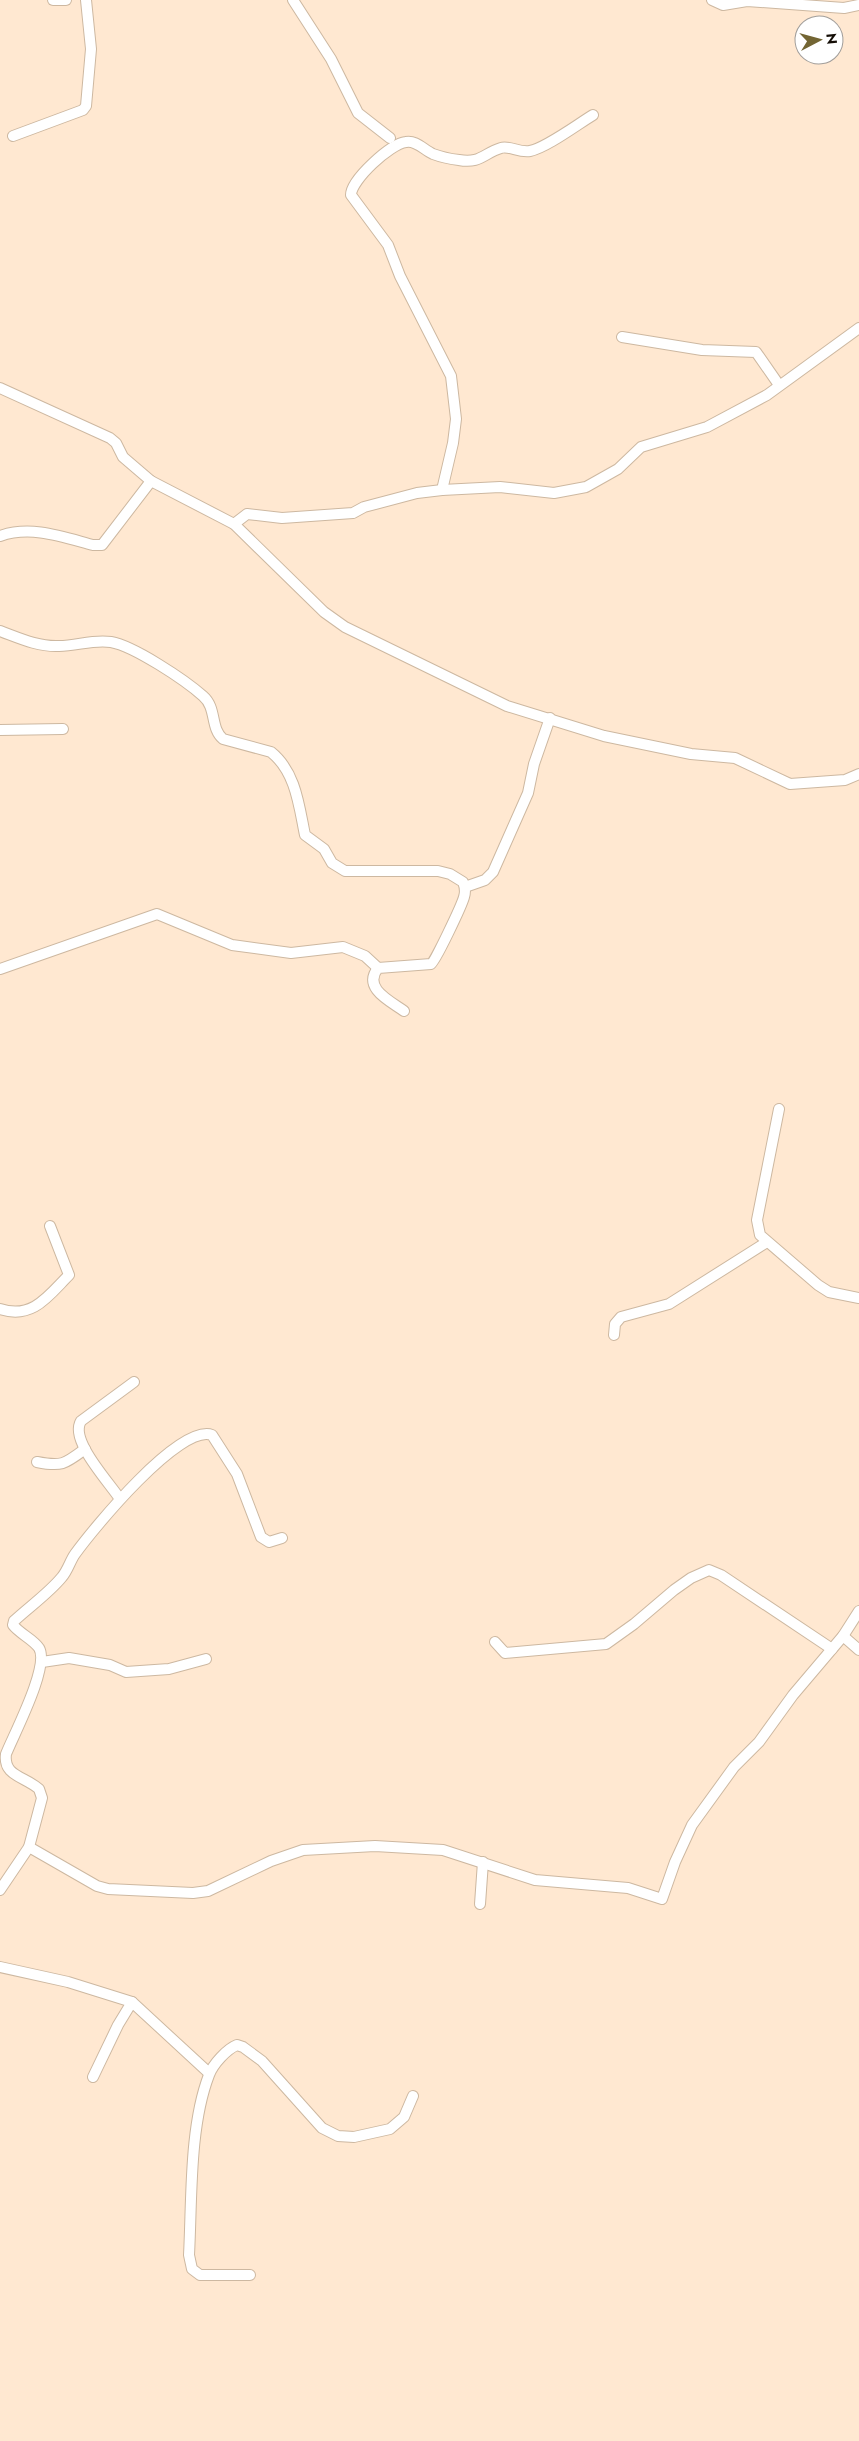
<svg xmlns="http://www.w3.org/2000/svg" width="859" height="2441" font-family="Jost,sans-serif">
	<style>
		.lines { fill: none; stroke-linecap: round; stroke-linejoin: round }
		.minor-casing { stroke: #cdb8a1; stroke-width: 12 }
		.minor { stroke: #fff; stroke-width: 10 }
	</style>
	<rect width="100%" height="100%" fill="#ffe8d1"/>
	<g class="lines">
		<g class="minor-casing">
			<g id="minor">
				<path d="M53,0H66"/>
				<path d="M293,0L331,59L358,113L390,138"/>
				<path d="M712,0L723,5L747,1L844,8L859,5"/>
				<path d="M13,136L83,110L86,106L91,49L86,0"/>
				<path d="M622,337L702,350L756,352L779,385"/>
				<path d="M0,388L110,438L116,443L123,457L151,481L234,524L324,612L345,627L507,706L604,736L691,754L735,758L790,784L845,780L859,774"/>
				<path d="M442,490L453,443L456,419L451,376L400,276L388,245L351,195C351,180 390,144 406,142C416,140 424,150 433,154C441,157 451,159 459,160C480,164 484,153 501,148C509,145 519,153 530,151C546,148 578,124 593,115"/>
				<path d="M234,524L247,514L282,518L353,513L364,507L417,493L442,490L500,487L554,493L586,487L618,469L641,447L707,427L767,395L859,328"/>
				<path d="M0,536C31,525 63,537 93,545H102L151,481"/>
				<path d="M0,631C19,638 38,647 59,646C77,646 93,639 111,642C134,646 185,680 203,696C217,708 210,728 223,739L271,752C296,772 299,806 305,835L324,849L332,863L345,871H438L450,874L463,882C465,887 466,891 464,897C462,905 435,962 431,964L378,968C362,988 390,1001 404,1011"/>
				<path d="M0,730L63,729"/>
				<path d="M465,887L485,880L493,872L528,793L534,764L550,718"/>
				<path d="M0,969L157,914L232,945L291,953L343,947L365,956L378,968"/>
				<path d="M779,1109L757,1220L760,1235L818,1285L829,1292L859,1298"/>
				<path d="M0,1309C33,1320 49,1295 69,1275L50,1226"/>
				<path d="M614,1335L615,1324L621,1317L669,1304L767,1242"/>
				<path d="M37,1462C62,1467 65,1464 85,1449"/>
				<path d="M120,1499C109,1482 69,1440 81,1421L134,1382"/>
				<path d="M843,1636L859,1650"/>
				<path d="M495,1642L505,1653L606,1644L634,1624L674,1590L691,1578L709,1570L721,1575L832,1649"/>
				<path d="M42,1662L69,1658L110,1665L126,1672L169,1669L206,1659"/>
				<path d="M29,1847L97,1886L108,1889L193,1893L208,1891L271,1861L303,1850L375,1846L443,1850L535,1880L628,1888L662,1899L675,1862L692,1825L734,1767L759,1742L793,1695L843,1636L859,1611"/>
				<path d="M0,1890L29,1847L42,1798L39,1789C24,1776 3,1776 6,1754C14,1734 50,1666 39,1648C33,1639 20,1634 13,1625L14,1621C29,1607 49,1593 62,1577C68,1570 70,1561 75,1554C93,1529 180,1423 212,1435L237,1474L261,1537L269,1542L282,1538"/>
				<path d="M480,1904L483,1862"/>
				<path d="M0,1967L68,1982L132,2002L209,2073"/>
				<path d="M93,2077L118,2025L132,2002"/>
				<path d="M250,2275H200L192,2269L189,2255C192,2200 189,2127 209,2075C213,2064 227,2049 237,2045L243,2047L262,2061L322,2128L338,2136L354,2137L390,2129L404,2117L413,2096"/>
			</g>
		</g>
		<use href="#minor" class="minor"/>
	</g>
	<g transform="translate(819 40) rotate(84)"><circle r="24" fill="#ffffff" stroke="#a19e9b"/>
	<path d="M0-4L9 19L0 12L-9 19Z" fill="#736533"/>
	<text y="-8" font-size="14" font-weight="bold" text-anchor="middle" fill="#140d06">N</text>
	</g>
</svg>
